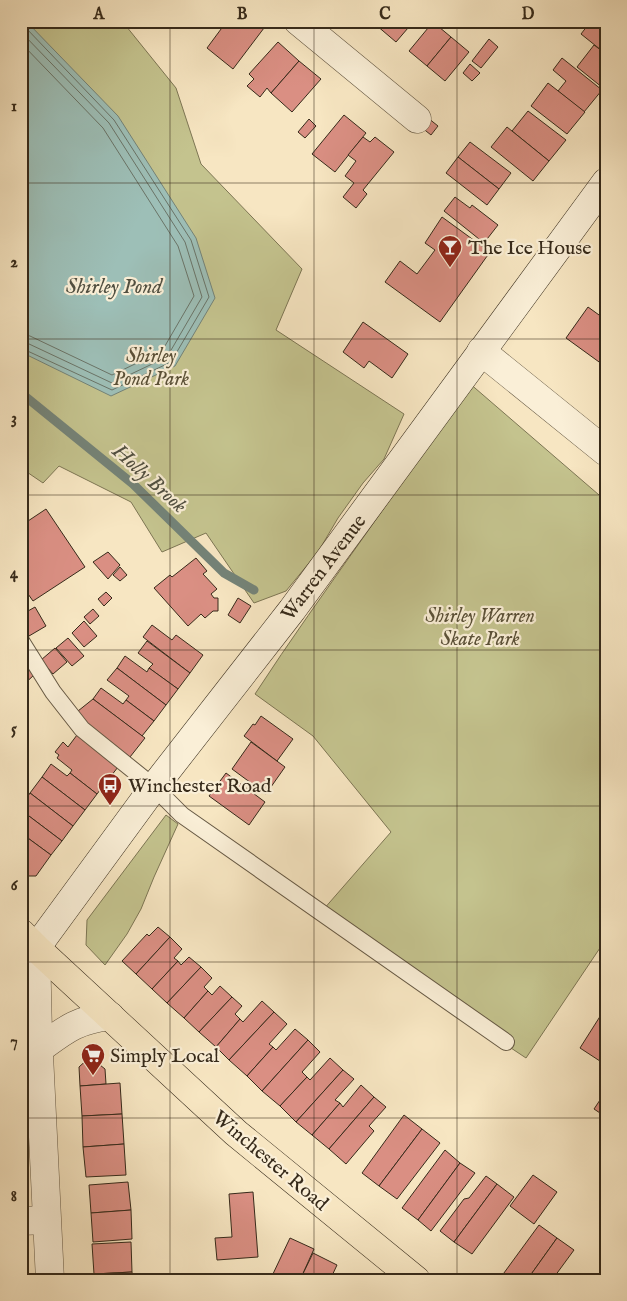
<svg xmlns="http://www.w3.org/2000/svg" width="627" height="1301" font-family="'IM FELL English',serif">
	<style>
		.green { fill: #c4c38e; stroke: #7d7654 }
		.water { fill: #9dbfb7; stroke: #748378 }
		.lines { fill: none; stroke-linecap: round; stroke-linejoin: round }
		.shore { stroke: #6a7468; stroke-width: 1 }
		.stream { stroke: #748378; stroke-width: 9 }
		.building { fill: #da8f83; stroke: #362a1a }
		.lane-casing { stroke: #665944; stroke-width: 18 }
		.street-casing { stroke: #665944; stroke-width: 29 }
		.secondary-casing { stroke: #362a1a; stroke-width: 29 }
		.primary-casing { stroke: #362a1a; stroke-width: 29 }
		.lane { stroke: #faefd7; stroke-width: 16 }
		.street { stroke: #faefd7; stroke-width: 28 }
		.secondary { stroke: #faefd7; stroke-width: 28 }
		.primary { stroke: #f7e6c2; stroke-width: 28 }
		.grid { fill: none; stroke: #362a1a; stroke-width: 1; stroke-opacity: 0.55 }
		.labels { text-anchor: middle; stroke-width: 4.5; stroke-linejoin: round; paint-order: stroke }
		.poi-label { font-size: 20px; fill: #362a1a; stroke: #faefd7; text-anchor: start }
		.park-label { font-size: 20px; font-style: italic; fill: #5a5037; stroke: #faefd7 }
		.street-label { font-size: 20px; fill: #362a1a; stroke: #faefd7 }
		.water-label { font-size: 21px; font-style: italic; fill: #504f41; stroke: #faefd7 }
		.neatline { fill: none; stroke: #362a1a; stroke-width: 2 }
		.grid-label { font-size: 16px; text-anchor: middle; font-weight: bold; fill: #362a1a }
	</style>
	<rect width="100%" height="100%" fill="#f7e6c2"/>
	<filter id="stains"><feTurbulence type="fractalNoise" baseFrequency=".004" numOctaves="4"/><feColorMatrix values="0 0 0 0 .2 0 0 0 0 .09 0 0 0 0 .02 0 0 0 .5 -.17"/></filter>
	<radialGradient id="worn" r=".72"><stop offset=".6" stop-color="#630" stop-opacity="0"/><stop offset="1" stop-color="#630" stop-opacity=".3"/></radialGradient>
	<g class="green">
		<path d="M21,21H122L176,88L201,164L302,269L276,330L404,414L384,459L363,483L338,518L318,552L286,591L254,603L206,533L162,552L131,502L59,466L43,483L21,468Z"/>
		<path d="M468,382L606,501V939L526,1058L316,918L391,832L313,736L255,694C324,588 402,489 468,382Z"/>
		<path d="M166,815L178,824L154,877L141,909L127,934L105,965L86,945L87,920Z"/>
	</g>
	<path class="water" d="M21,21H26L118,116L196,238L215,298L175,366L111,396L21,352Z"/>
	<g class="lines">
		<g class="shore">
			<path d="M21,32L109,123L185,242L202,297L167,357L112,383L27,343L21,342"/>
			<path d="M21,43L103,128L178,246L194,296L162,351L112,375L30,336L21,334"/>
			<path d="M21,348L112,390L171,362L209,297L191,240L114,120L25,27L23,21"/>
		</g>
		<path class="stream" d="M21,393L133,484L224,573L254,590"/>
	</g>
	<g class="building">
		<path d="M227,21H255L264,28L233,69L207,48Z"/>
		<path d="M379,21H414L396,42L376,25Z"/>
		<path d="M591,21H606V54L581,34Z"/>
		<path d="M433,22L451,37L427,66L409,51Z"/>
		<path d="M451,37L469,52L445,81L427,66Z"/>
		<path d="M489,39L498,47L481,68L472,61Z"/>
		<path d="M278,42L299,61L271,93L267,88L260,97L247,86L254,79L249,74Z"/>
		<path d="M594,45L606,54V85L603,88L577,67Z"/>
		<path d="M562,58L602,90L584,112L558,91L566,81L553,70Z"/>
		<path d="M299,61L321,79L292,112L271,93Z"/>
		<path d="M470,64L480,73L472,81L463,73Z"/>
		<path d="M548,83L585,112L567,134L531,106Z"/>
		<path d="M528,111L566,140L549,161L512,131Z"/>
		<path d="M344,115L366,133L335,172L312,154Z"/>
		<path d="M428,118L438,126L431,135L421,127Z"/>
		<path d="M309,119L316,126L305,138L298,132Z"/>
		<path d="M507,127L549,161L533,181L491,147Z"/>
		<path d="M363,137L370,142L375,137L394,152L363,190L367,194L356,208L343,197L354,183L345,176L356,161L348,155Z"/>
		<path d="M470,142L511,173L499,189L458,157Z"/>
		<path d="M458,157L499,189L487,205L446,173Z"/>
		<path d="M455,197L470,208L472,205L498,225L484,243L444,211Z"/>
		<path d="M442,217L490,252L440,322L385,282L400,261L417,274L435,250L425,243Z"/>
		<path d="M588,307L606,320V367L566,338Z"/>
		<path d="M363,322L408,354L392,378L369,361L364,368L343,352Z"/>
		<path d="M46,509L85,567L33,601L21,584V511L28,521Z"/>
		<path d="M108,552L120,565L108,579L93,562Z"/>
		<path d="M196,558L207,571L203,574L217,589L211,594L214,598H218V611H213L205,618L201,614L188,626L154,588L170,575L172,577Z"/>
		<path d="M120,567L127,575L120,581L113,575Z"/>
		<path d="M106,592L112,598L104,606L98,599Z"/>
		<path d="M238,598L251,606L240,623L228,615Z"/>
		<path d="M35,607L46,626L29,636L21,623V615Z"/>
		<path d="M93,609L99,616L90,624L84,617Z"/>
		<path d="M84,621L97,636L84,647L72,633Z"/>
		<path d="M152,625L172,640L176,635L203,655L190,673L143,637Z"/>
		<path d="M68,638L84,656L72,666L56,648Z"/>
		<path d="M147,641L190,673L178,689L149,668L153,664L138,653Z"/>
		<path d="M55,648L67,662L53,674L41,660Z"/>
		<path d="M125,656L147,672L149,668L178,689L166,705L117,668Z"/>
		<path d="M21,661L34,675L21,687Z"/>
		<path d="M117,668L166,705L154,721L126,700L129,696L107,680Z"/>
		<path d="M101,688L123,704L126,700L154,721L142,736L93,699Z"/>
		<path d="M93,699L145,738L130,757L90,727L78,711Z"/>
		<path d="M261,716L293,739L277,761L244,736L253,724L255,725Z"/>
		<path d="M77,735L118,767L97,794L70,773L72,770L57,758L59,755L55,752L63,742L68,747Z"/>
		<path d="M251,742L285,767L266,794L232,769Z"/>
		<path d="M51,764L67,776L70,773L97,794L85,810L42,777Z"/>
		<path d="M226,773L265,802L249,825L209,796Z"/>
		<path d="M42,777L85,810L73,826L30,793Z"/>
		<path d="M23,792L28,796L30,793L73,826L62,841L21,810Z"/>
		<path d="M21,810L62,841L51,855L21,833Z"/>
		<path d="M21,833L51,855L36,876H21Z"/>
		<path d="M158,927L170,937L136,974L122,961L147,934L149,936Z"/>
		<path d="M170,937L182,949L174,958L178,961L152,989L136,974Z"/>
		<path d="M189,957L201,967L167,1003L152,989L178,961L181,965Z"/>
		<path d="M201,967L212,978L204,987L208,991L184,1018L167,1003Z"/>
		<path d="M220,986L232,997L199,1032L184,1018L208,991L212,995Z"/>
		<path d="M232,997L242,1006L235,1014L240,1019L216,1047L199,1032Z"/>
		<path d="M262,1001L274,1012L229,1060L216,1047L240,1019L243,1022Z"/>
		<path d="M606,1007V1065L580,1048Z"/>
		<path d="M274,1012L287,1024L269,1044L273,1047L247,1076L229,1060Z"/>
		<path d="M295,1029L308,1040L262,1091L247,1076L273,1047L276,1050Z"/>
		<path d="M308,1040L320,1052L302,1072L307,1077L280,1106L262,1091Z"/>
		<path d="M90,1057L105,1069L106,1084L80,1086L79,1067Z"/>
		<path d="M330,1058L343,1070L296,1122L280,1106L307,1077L310,1080Z"/>
		<path d="M343,1070L354,1079L335,1100L340,1103L312,1135L296,1122Z"/>
		<path d="M120,1083L122,1114L82,1116L80,1086Z"/>
		<path d="M361,1085L374,1097L329,1149L312,1135L340,1103L343,1107Z"/>
		<path d="M606,1091V1117L594,1109Z"/>
		<path d="M374,1097L386,1107L369,1126L374,1131L346,1164L329,1149Z"/>
		<path d="M122,1114L124,1144L83,1147L82,1116Z"/>
		<path d="M404,1115L422,1129L379,1186L362,1173Z"/>
		<path d="M422,1129L440,1143L397,1199L379,1186Z"/>
		<path d="M124,1144L126,1175L86,1177L83,1147Z"/>
		<path d="M445,1150L460,1163L418,1220L402,1208Z"/>
		<path d="M460,1163L475,1173L431,1231L418,1220Z"/>
		<path d="M533,1175L557,1192L534,1224L510,1206Z"/>
		<path d="M486,1176L497,1184L454,1242L440,1231L464,1199L469,1198Z"/>
		<path d="M128,1182L131,1210L91,1213L89,1185Z"/>
		<path d="M497,1184L514,1197L472,1254L454,1242Z"/>
		<path d="M253,1192L258,1257L217,1260L215,1238L232,1237L229,1194Z"/>
		<path d="M131,1210L132,1239L93,1242L91,1213Z"/>
		<path d="M539,1225L557,1238L527,1280H504L501,1277Z"/>
		<path d="M290,1238L314,1249L300,1280H279L272,1276Z"/>
		<path d="M557,1238L574,1250L552,1280H527Z"/>
		<path d="M131,1242L132,1272L94,1274L92,1244Z"/>
		<path d="M313,1253L337,1265L330,1280H300Z"/>
		<path d="M132,1272L133,1280H94V1274Z"/>
		<path d="M580,1274L587,1280H576Z"/>
		<path d="M339,1275L351,1280H337Z"/>
	</g>
	<g class="lines">
		<g class="lane-casing">
			<path id="lane" d="M21,641L53,692L82,729L154,787L182,815L506,1042"/>
		</g>
		<g class="street-casing">
			<g id="street">
				<path d="M298,21L417,119"/>
				<path d="M481,351L606,452"/>
				<path d="M36,948L38,1034L50,1280"/>
				<path d="M39,1049C65,1030 76,1020 110,1016"/>
				<path d="M21,1221L46,1220"/>
			</g>
		</g>
		<g class="secondary-casing">
			<path id="secondary" d="M36,948L154,787L292,610L606,182"/>
		</g>
		<g class="primary-casing">
			<path id="primary" d="M21,933L36,948L236,1133L416,1280"/>
		</g>
		<use href="#lane" class="lane"/>
		<use href="#street" class="street"/>
		<use href="#secondary" class="secondary"/>
		<use href="#primary" class="primary"/>
	</g>
	<path class="grid" d="M170,21V1280M314,21V1280M457,21V1280M21,183H606M21,339H606M21,495H606M21,650H606M21,806H606M21,962H606M21,1118H606"/>
	<defs>
		<g id="bar-pin" transform="scale(1.25)"><path d="M0 17L-7.5 6A9.5 9.5 0 1 1 7.5 6Z" fill="#8f2418" stroke="#faefd7"/><path d="M-6-5H6L.8 .8V4.5H3.5V6h-7V4.5H-.8V.8Z" fill="#fff"/></g>
		<g id="bus-pin" transform="scale(1.25)"><path d="M0 17L-7.5 6A9.5 9.5 0 1 1 7.5 6Z" fill="#8f2418" stroke="#faefd7"/><path d="M-5-6H5V4H4V6H2V4H-2V6H-4V4H-5ZM-3.5-4V0h7V-4ZM-3.5 1.2v1.5H-2V1.2ZM2 1.2v1.5H3.5V1.2Z" fill="#fff"/></g>
		<g id="supermarket-pin" transform="scale(1.25)"><path d="M0 17L-7.5 6A9.5 9.5 0 1 1 7.5 6Z" fill="#8f2418" stroke="#faefd7"/><path d="M-6-5.5h2.5l.6 2H6L4.5 2H-2.5L-4.4-4H-6ZM-1.5 3.2a1.3 1.3 0 1 0 .1 0ZM3 3.2a1.3 1.3 0 1 0 .1 0Z" fill="#fff"/></g>
	</defs>
	<g fill-rule="evenodd">
		<use href="#bar-pin" x="450" y="247"/>
		<use href="#bus-pin" x="110" y="785"/>
		<use href="#supermarket-pin" x="93" y="1055"/>
	</g>
	<g class="labels">
		<g class="poi-label">
			<text x="468" y="254">The Ice House</text>
			<text x="128" y="792">Winchester Road</text>
			<text x="110" y="1062">Simply Local</text>
		</g>
		<g class="park-label">
			<text x="151" y="362">Shirley<tspan x="151" dy="23">Pond Park</tspan></text>
			<text x="480" y="622">Shirley Warren<tspan x="480" dy="23">Skate Park</tspan></text>
		</g>
		<g class="street-label">
			<text transform="translate(323 567) rotate(-53)" y="7">Warren Avenue</text>
			<text transform="translate(271 1160) rotate(40)" y="7">Winchester Road</text>
		</g>
		<g class="water-label">
			<text x="114" y="293">Shirley Pond</text>
			<text transform="translate(150 478) rotate(42)" y="7">Holly Brook</text>
		</g>
	</g>
	<rect width="627" height="1301" fill="none" stroke="#f7e6c2" stroke-width="55"/>
	<rect x="28" y="28" width="572" height="1246" class="neatline"/>
	<g class="grid-label">
		<text x="99" y="19">A</text>
		<text x="242" y="19">B</text>
		<text x="385" y="19">C</text>
		<text x="528" y="19">D</text>
		<text x="14" y="111">1</text>
		<text x="14" y="267">2</text>
		<text x="14" y="423">3</text>
		<text x="14" y="578">4</text>
		<text x="14" y="734">5</text>
		<text x="14" y="890">6</text>
		<text x="14" y="1046">7</text>
		<text x="14" y="1201">8</text>
	</g>
	<rect width="100%" height="100%" filter="url(#stains)"/>
	<rect width="100%" height="100%" fill="url(#worn)"/>
</svg>
